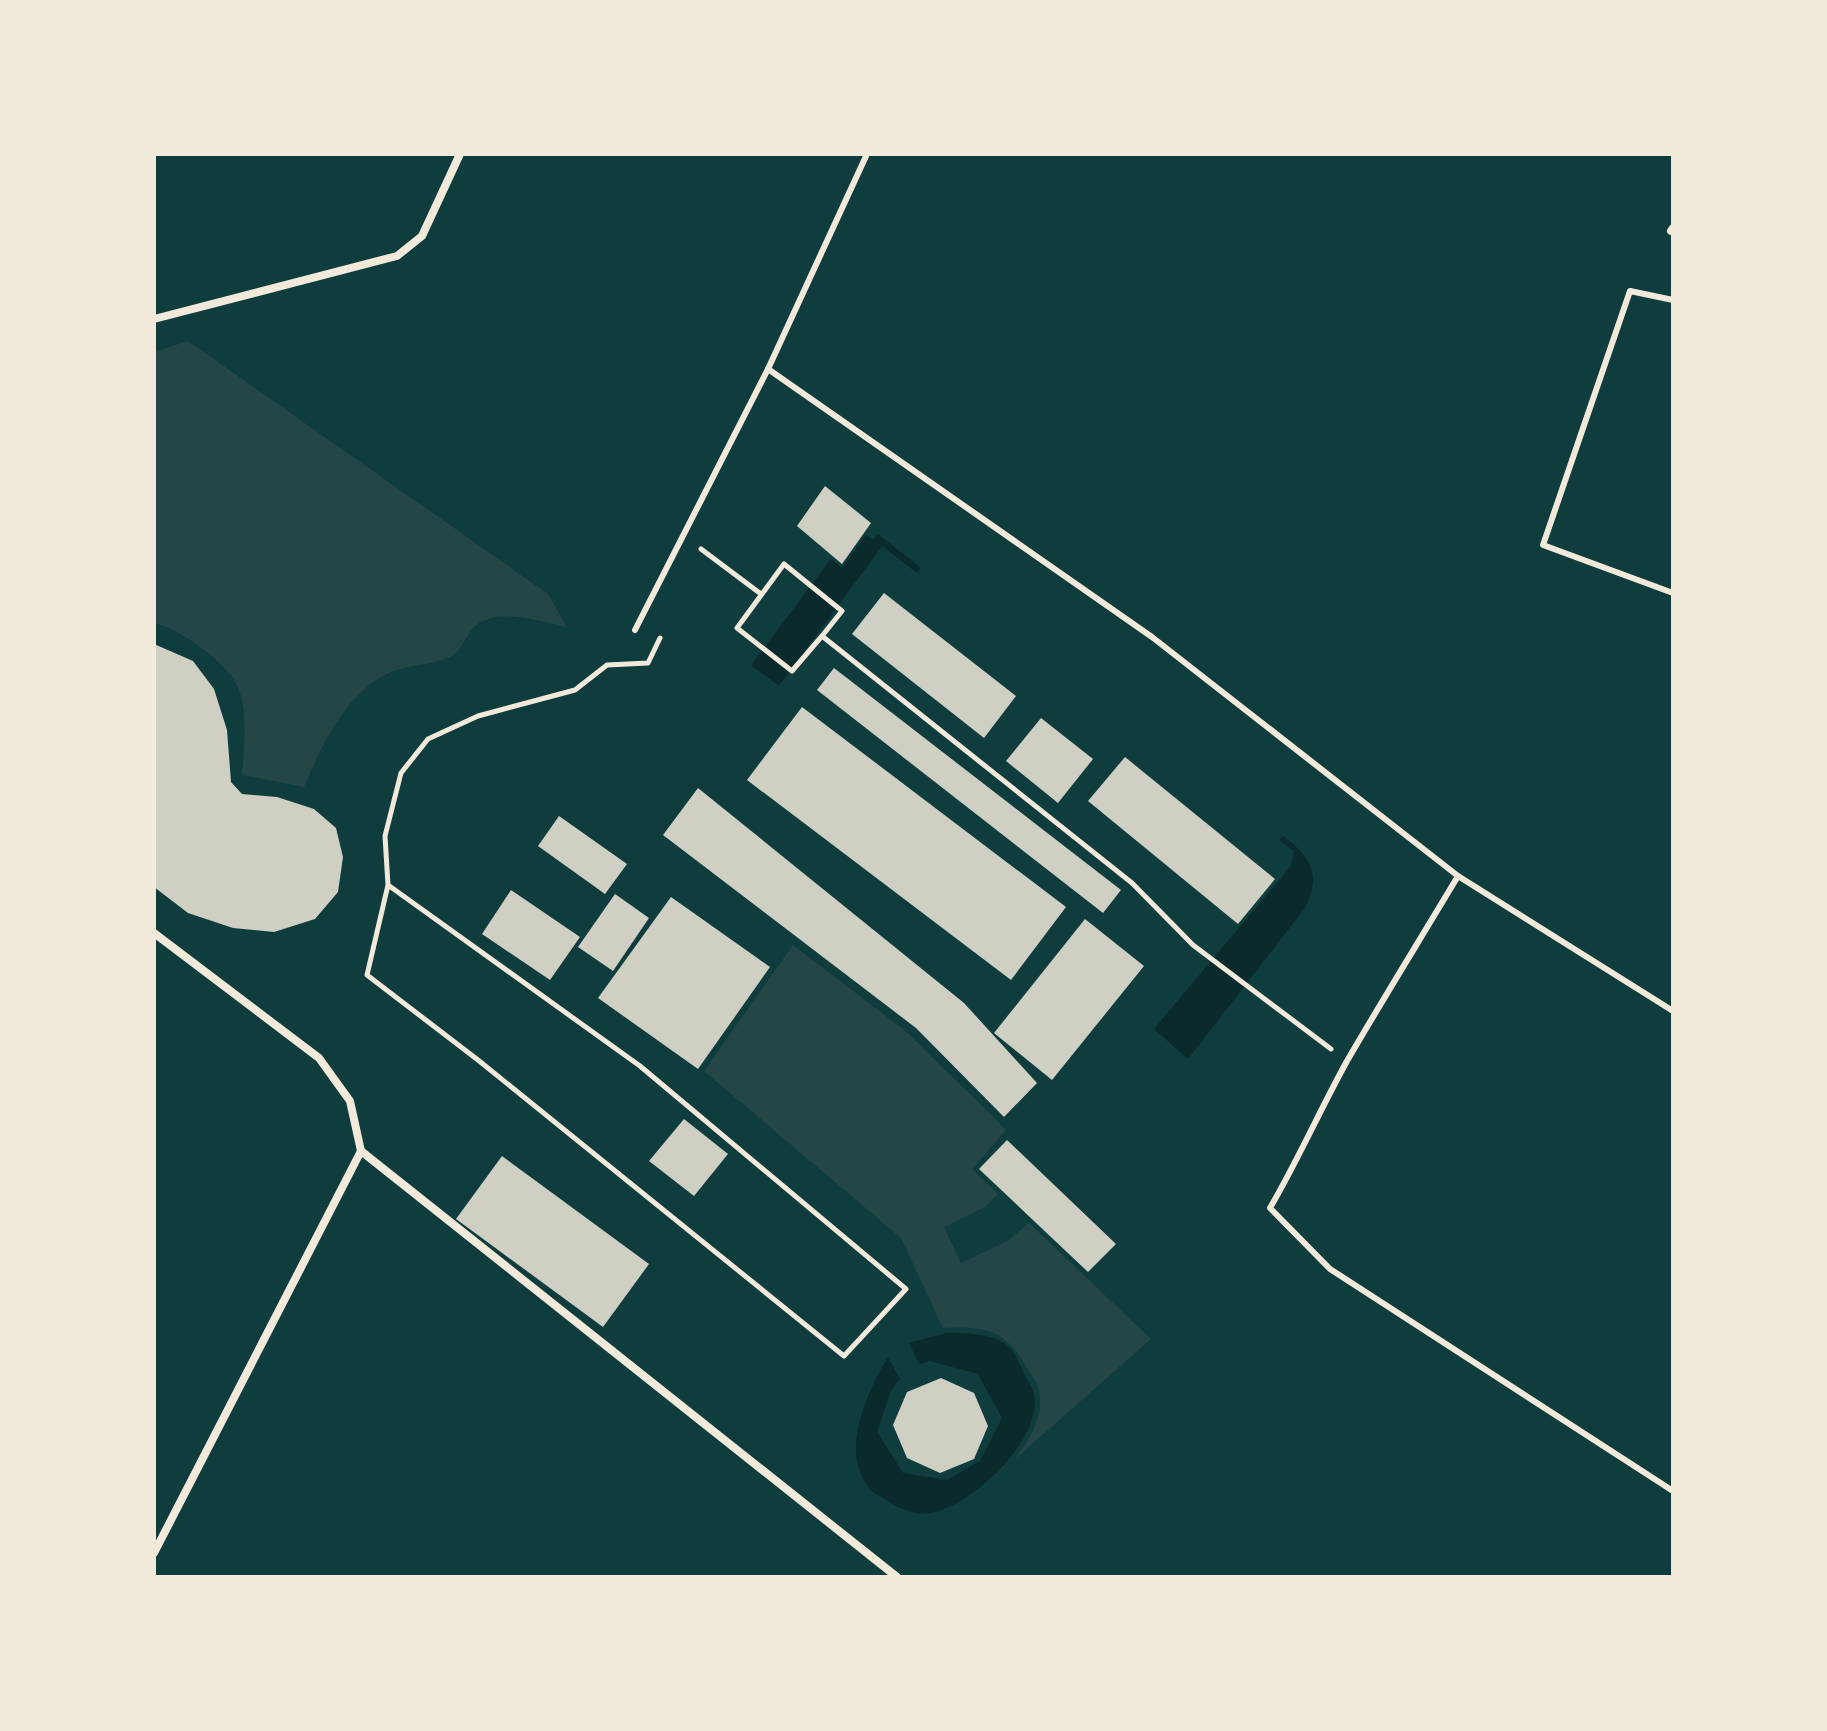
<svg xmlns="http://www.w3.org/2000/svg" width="1827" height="1731" font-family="'Open Sans',sans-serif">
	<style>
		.green { fill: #244646 }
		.water { fill: #0a2a2b }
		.building { fill: #cfcfc3 }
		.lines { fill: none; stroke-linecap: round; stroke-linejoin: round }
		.path { stroke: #f1e9da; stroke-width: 5 }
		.service { stroke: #f1e9da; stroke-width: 6 }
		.minor { stroke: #f1e9da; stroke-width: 8 }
	</style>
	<rect width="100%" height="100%" fill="#0f3d3e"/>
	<g class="green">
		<path d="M188,341L548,594L567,627C541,622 495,605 473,628C465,637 461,652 450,657C433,665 414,664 397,670C349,686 322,744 304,787L242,775C244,750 248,711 238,687C228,663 179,628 154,623V352Z"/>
		<path d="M793,945L908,1033L1006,1130L972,1169L998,1194L985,1207L944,1227L961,1263L1009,1240L1029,1223L1151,1339L1014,1460C1028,1442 1045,1415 1039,1391C1038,1383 1031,1375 1027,1368C1006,1330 986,1326 943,1328L901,1238L704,1071Z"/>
	</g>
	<g class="water">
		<path d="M878,534L921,568L917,573L882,546L779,686L751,665L831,559L842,568L866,535L873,540Z"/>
		<path d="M1283,836C1312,857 1321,875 1305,908L1188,1059L1154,1029L1291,866L1294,851L1279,840Z"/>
		<path d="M946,1333C966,1333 996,1333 1010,1348C1017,1355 1020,1367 1025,1375C1027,1380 1032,1386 1033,1391C1047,1436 971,1507 930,1513C915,1516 897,1508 885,1499C880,1496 873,1493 870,1489C838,1452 868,1391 888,1357L900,1379L891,1390L877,1432L903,1473L947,1480L980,1461L1002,1418L978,1374L930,1361L919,1364L909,1343Z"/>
	</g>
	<g class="building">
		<path d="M825,486L871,523L842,564L797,526Z"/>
		<path d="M884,593L1016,696L984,738L852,634Z"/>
		<path d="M154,644L193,661L214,689L227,730L231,782L242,794L277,797L314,809L336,828L343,857L338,892L315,919L274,932L233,928L188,913L154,887Z"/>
		<path d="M834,668L1121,890L1103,913L817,690Z"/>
		<path d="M802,707L1066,907L1011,980L747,780Z"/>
		<path d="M1041,718L1093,759L1058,803L1006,761Z"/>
		<path d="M1125,757L1275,879L1238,924L1088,801Z"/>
		<path d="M698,788L964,1003L1037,1083L1004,1117L916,1028L663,835Z"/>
		<path d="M559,816L627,864L605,894L538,846Z"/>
		<path d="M511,890L580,937L550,980L482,934Z"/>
		<path d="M615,894L649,918L613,971L578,947Z"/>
		<path d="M671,897L770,967L698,1069L598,998Z"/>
		<path d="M1085,919L1144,966L1052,1080L994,1033Z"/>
		<path d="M684,1119L728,1154L694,1196L649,1161Z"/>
		<path d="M1007,1140L1116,1244L1088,1272L979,1169Z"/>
		<path d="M502,1156L649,1264L603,1327L456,1219Z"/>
		<path d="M941,1378L974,1393L988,1426L974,1459L940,1473L907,1458L893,1425L907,1392Z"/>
	</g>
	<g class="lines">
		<g class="path">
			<path d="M701,549L761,594"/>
			<path d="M822,636L842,611L784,564L737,628L792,671L822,636L1132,883L1193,945L1331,1049"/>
			<path d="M388,885L367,975L478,1060L844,1356L906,1289L640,1066L388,885L385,836L401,773L428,739L478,716L575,690L607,665L648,663L660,638"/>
		</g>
		<g class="service">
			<path d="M1673,300L1630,291L1543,545L1673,593"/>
			<path d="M768,369L1152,637L1458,876L1673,1011"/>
			<path d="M635,630L768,369L867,154"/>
			<path d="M1458,876C1421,938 1383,999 1347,1061C1320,1110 1298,1160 1270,1208L1330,1269L1673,1491"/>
		</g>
		<g class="minor">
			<path d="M1671,231L1673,228"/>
			<path d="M154,319L397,256L422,236L460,154"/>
			<path d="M154,933L319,1058L350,1101L361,1151L897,1577"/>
			<path d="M154,1553L361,1151"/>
		</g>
	</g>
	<rect width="1827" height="1731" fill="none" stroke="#f1e9da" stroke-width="312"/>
</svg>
